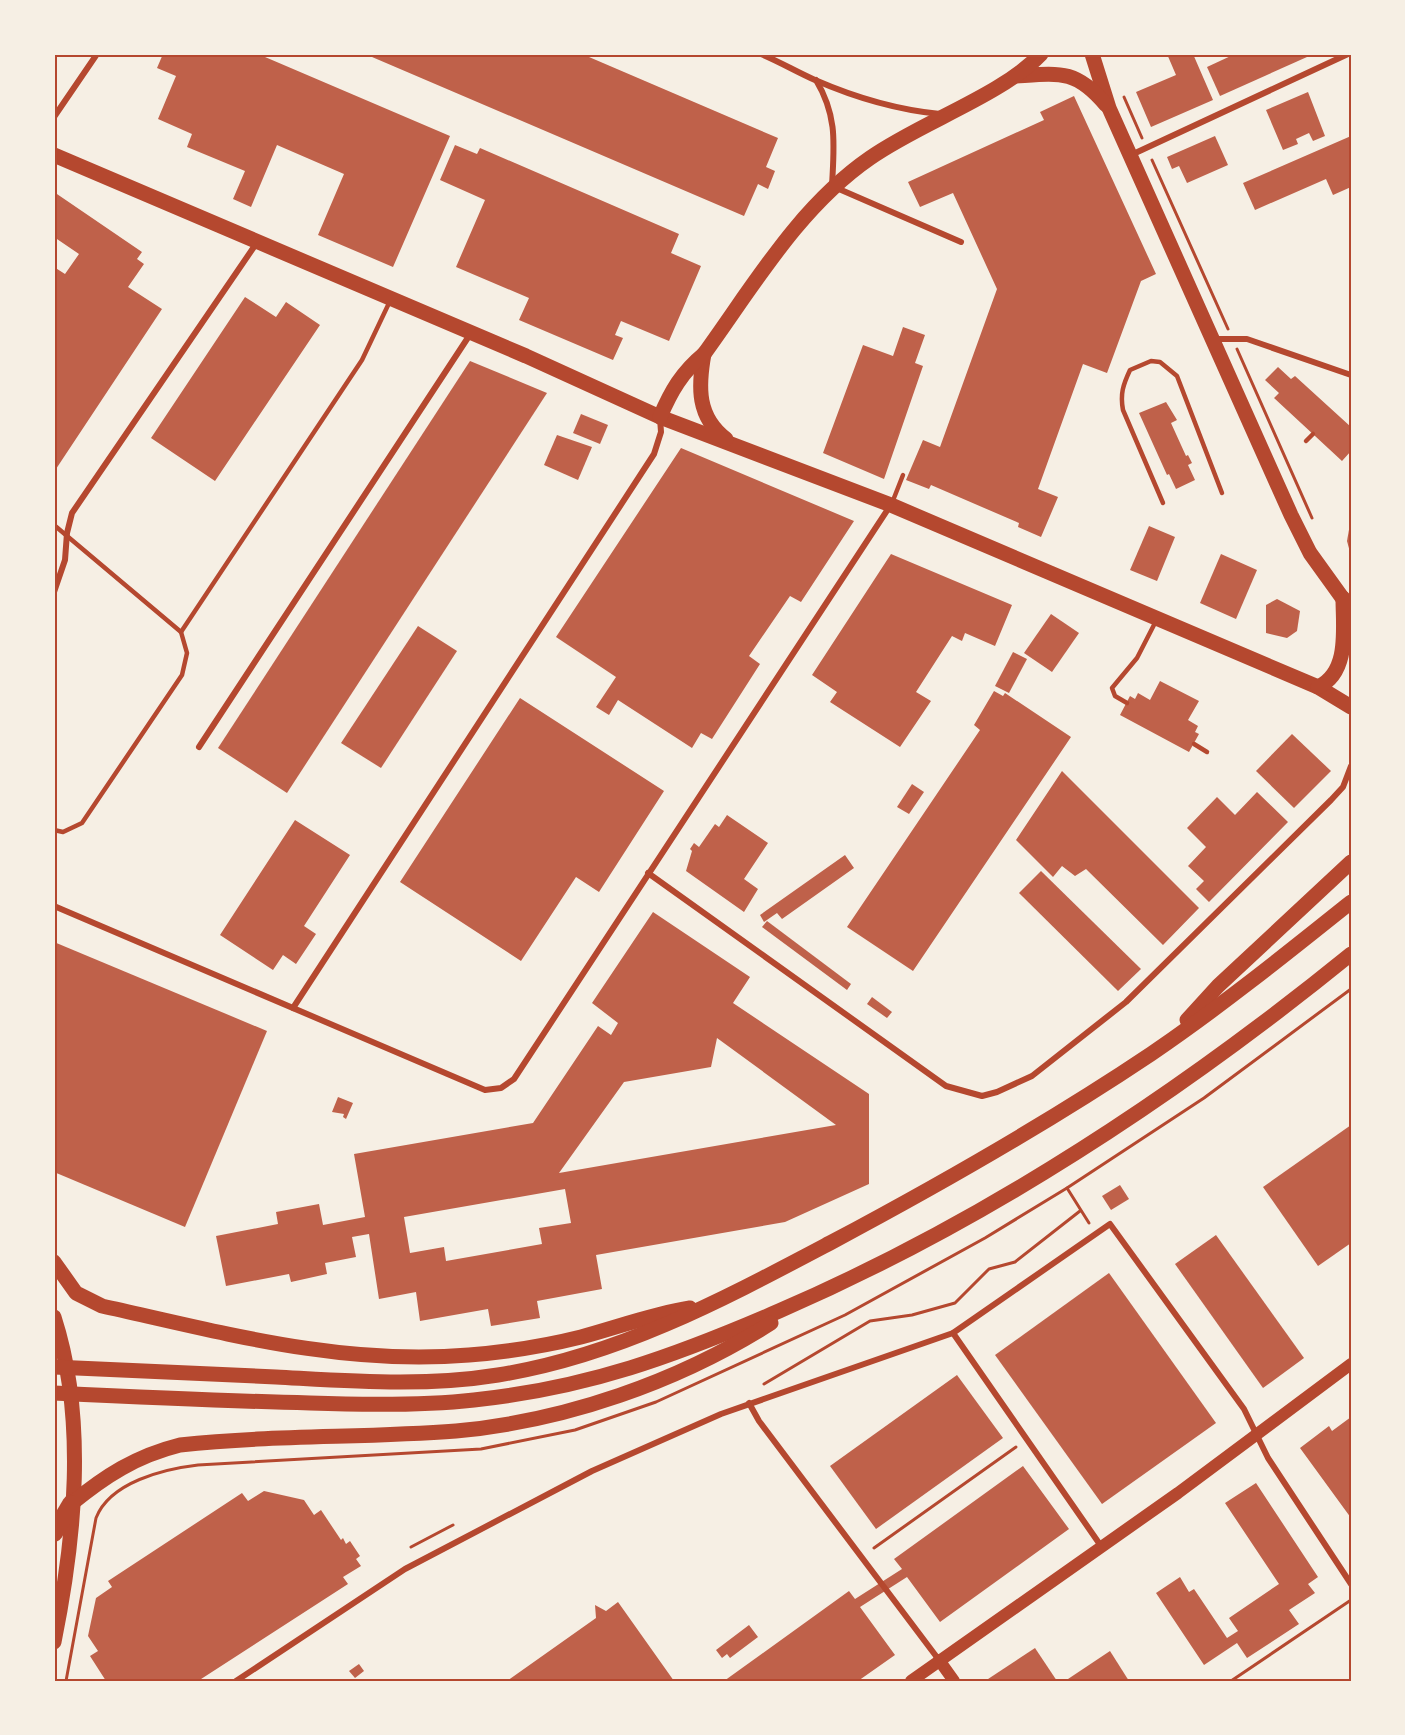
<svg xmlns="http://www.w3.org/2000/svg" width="1405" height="1735" font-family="Arial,sans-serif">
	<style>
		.building { fill: #bf614a; fill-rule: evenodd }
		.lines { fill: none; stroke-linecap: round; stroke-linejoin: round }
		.path { stroke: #b5482f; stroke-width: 3 }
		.service { stroke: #b5482f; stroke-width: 4.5 }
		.minor { stroke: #b5482f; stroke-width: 6 }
		.secondary { stroke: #b5482f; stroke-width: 12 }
		.primary { stroke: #b5482f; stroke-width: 15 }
		.motorway { stroke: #b5482f; stroke-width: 18 }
		.neatline { fill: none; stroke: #b5482f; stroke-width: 2 }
	</style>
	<rect width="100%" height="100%" fill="#f6efe4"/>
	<g class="building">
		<path d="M163,54H258L450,136L393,267L318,235L344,174L277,145L251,207L233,199L245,171L187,147L192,134L158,119L176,76L157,68Z"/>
		<path d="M365,54H582L778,138L766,167L775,171L768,189L758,184L744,216Z"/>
		<path d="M1167,54H1193L1213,100L1151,127L1136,92L1176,75Z"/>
		<path d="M1235,54H1305L1307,57L1220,96L1207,67Z"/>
		<path d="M1308,92L1325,136L1313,141L1309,133L1296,139L1298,144L1283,150L1266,110Z"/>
		<path d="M1074,96L1156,274L1141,281L1107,373L1083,364L1038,489L1058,497L1041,537L1018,527L1019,523L931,485L929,489L906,480L923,440L940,447L997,289L953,193L920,207L908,182L1044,120L1040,112Z"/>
		<path d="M1215,136L1228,165L1187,183L1179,166L1172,169L1167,157Z"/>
		<path d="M1351,136V187L1333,195L1326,179L1255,210L1243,183Z"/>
		<path d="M455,145L477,154L480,148L679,234L671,253L701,266L669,341L621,321L615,335L623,338L613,360L519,320L529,298L456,267L485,200L440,180Z"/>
		<path d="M54,192L142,252L137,259L144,264L128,287L162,309L54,472V267L65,274L79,254L54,237Z"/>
		<path d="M245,297L276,317L286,302L320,325L215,481L151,438Z"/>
		<path d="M903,327L925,335L915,363L923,366L884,479L823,453L863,345L893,356Z"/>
		<path d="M470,361L547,393L287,793L218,748Z"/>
		<path d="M1278,367L1291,379L1295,376L1351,427V451L1342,461L1274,398L1279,393L1265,380Z"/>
		<path d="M1166,402L1177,420L1171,423L1186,456L1188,455L1192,463L1188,465L1195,480L1176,489L1169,474L1167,475L1139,413Z"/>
		<path d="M581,414L608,425L600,444L573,433Z"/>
		<path d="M557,435L592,447L578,480L544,465Z"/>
		<path d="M681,448L854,521L801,602L790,596L749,656L760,664L712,739L701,733L692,748L618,700L609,715L596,707L616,677L556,637Z"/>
		<path d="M1350,524H1351V556L1347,541Z"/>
		<path d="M1149,526L1175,537L1157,581L1130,570Z"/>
		<path d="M891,554L1012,605L995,646L965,633L962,641L952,636L916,692L931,701L900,747L830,702L837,692L812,675Z"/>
		<path d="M1221,554L1257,570L1236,619L1200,603Z"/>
		<path d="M1277,599L1300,611L1297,631L1287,638L1266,633V605Z"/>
		<path d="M1051,614L1079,633L1052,672L1024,653Z"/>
		<path d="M418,626L457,651L381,768L341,743Z"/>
		<path d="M1013,652L1027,659L1009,693L995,686Z"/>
		<path d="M1160,681L1199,701L1188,720L1198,726L1195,732L1199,734L1189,752L1120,715L1130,696L1135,699L1138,693L1150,700Z"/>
		<path d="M994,691L1003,696L1005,693L1071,737L913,971L847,927L980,730L974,725Z"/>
		<path d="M520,698L664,791L599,892L576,877L521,961L400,882Z"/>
		<path d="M1292,734L1331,771L1294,808L1256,771Z"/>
		<path d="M1062,771L1199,908L1163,945L1086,869L1075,876L1062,866L1053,877L1016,840Z"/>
		<path d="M912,784L924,792L909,814L897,807Z"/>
		<path d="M1257,792L1288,822L1209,902L1196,889L1204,881L1188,866L1206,847L1187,828L1217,797L1235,815Z"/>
		<path d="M727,815L768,843L744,879L758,889L744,912L686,871L692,851L690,849L694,843L699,847L715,824L719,827Z"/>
		<path d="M295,820L350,855L304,926L316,934L296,964L283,955L273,970L220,935Z"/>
		<path d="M845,855L854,868L782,919L777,913L764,922L760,915Z"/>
		<path d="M1041,871L1141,969L1118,991L1019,893Z"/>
		<path d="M653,912L750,977L733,1003L869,1094V1184L785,1222L596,1255L602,1289L537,1301L540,1318L491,1326L488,1309L420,1321L416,1292L379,1299L369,1234L352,1237L356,1257L325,1263L327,1274L291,1282L289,1274L226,1286L216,1236L278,1224L276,1212L319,1204L323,1225L365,1217L354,1154L533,1123L598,1026L611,1035L618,1023L592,1003ZM717,1038L836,1125L559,1173L624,1082L711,1067ZM565,1189L571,1223L539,1228L542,1244L446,1261L444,1247L410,1253L404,1217Z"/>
		<path d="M767,921L851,984L847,990L762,927Z"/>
		<path d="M54,942L267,1031L185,1227L54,1172Z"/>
		<path d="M872,997L892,1012L887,1018L867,1004Z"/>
		<path d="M338,1097L353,1103L346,1119L343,1117L344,1114L332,1112Z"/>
		<path d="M1351,1125V1243L1318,1266L1263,1187Z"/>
		<path d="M1120,1185L1129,1199L1111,1210L1102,1196Z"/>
		<path d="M1216,1235L1304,1358L1263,1388L1175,1264Z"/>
		<path d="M1109,1273L1216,1423L1102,1504L995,1355Z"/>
		<path d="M957,1375L1003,1438L876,1529L830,1466Z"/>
		<path d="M1351,1417V1518L1300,1448L1329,1426L1332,1431Z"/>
		<path d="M1023,1466L1069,1529L940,1622L907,1577L860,1607L895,1655L858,1681H724L849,1591L855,1599L902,1569L894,1559Z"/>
		<path d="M1256,1483L1318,1577L1308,1584L1315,1593L1289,1610L1299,1624L1247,1658L1237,1643L1204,1665L1156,1593L1180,1577L1189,1592L1194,1589L1227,1638L1238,1631L1229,1618L1279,1584L1225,1503Z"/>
		<path d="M264,1491L304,1500L314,1515L321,1510L341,1540L343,1538L346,1544L350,1541L360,1556L356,1559L361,1566L343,1577L348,1584L198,1681H106L90,1656L98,1651L88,1636L96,1598L112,1587L108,1581L242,1493L248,1501Z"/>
		<path d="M618,1602L674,1681H507L596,1618L595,1605L606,1611Z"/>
		<path d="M749,1625L758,1637L730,1658L727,1654L722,1658L716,1650Z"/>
		<path d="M1035,1648L1057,1681H985Z"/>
		<path d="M1110,1651L1129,1681H1065Z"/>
		<path d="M359,1664L364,1671L355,1678L349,1671Z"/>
	</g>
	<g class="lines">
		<g class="path">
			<path d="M1124,97L1142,138"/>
			<path d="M1152,160L1228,329"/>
			<path d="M1237,349L1312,518"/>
			<path d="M1067,1188L1089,1223"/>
			<path d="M764,1384L870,1321L912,1315L955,1303L989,1269L1015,1262L1080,1211"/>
			<path d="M411,1547L453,1525"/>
			<path d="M874,1548L1016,1447"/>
			<path d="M66,1681L96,1518C110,1482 164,1469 198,1465L481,1449L575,1430L656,1402L845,1315L985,1238L1067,1188L1204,1098L1351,989"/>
			<path d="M1231,1681L1351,1600"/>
		</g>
		<g class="service">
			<path d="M1306,441L1313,434"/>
			<path d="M892,503L903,475"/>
			<path d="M1163,503L1123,410C1120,394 1123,385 1130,370L1151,361L1160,362L1177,376L1222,493"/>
			<path d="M54,525L181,632L187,653L182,675L82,823L63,832L54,830"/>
			<path d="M181,632L362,360L390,301"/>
			<path d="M1127,703L1115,696L1112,688L1137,658L1156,621"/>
			<path d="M1194,744L1207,752"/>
		</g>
		<g class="minor">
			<path d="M761,54C780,62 797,72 815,80C854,97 899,110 940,114"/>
			<path d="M816,80C838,117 834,145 832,186L961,242"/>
			<path d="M54,117L97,54"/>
			<path d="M1131,155L1348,54"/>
			<path d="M1214,339H1247L1351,375"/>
			<path d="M54,592L65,560L67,533L72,513L258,241"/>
			<path d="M199,747L471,333"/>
			<path d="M648,873L946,1086L982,1096L997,1092L1032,1076L1126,1002L1331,800L1343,787L1351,766"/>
			<path d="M54,906L485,1090L501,1088L514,1079L890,506"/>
			<path d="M293,1008L654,454L661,432L660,418"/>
			<path d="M953,1333L1101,1546"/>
			<path d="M749,1403L759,1421L939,1660"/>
			<path d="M236,1681L405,1569L592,1471L721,1414L953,1333L1110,1224L1244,1409L1268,1458L1351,1584"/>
		</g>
		<g class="secondary">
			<path d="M939,1660L954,1681"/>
			<path d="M911,1681L1178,1493L1351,1364"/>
		</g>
		<g class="primary">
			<path d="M1092,54L1109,108L1291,515L1310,553L1351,610"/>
			<path d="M1016,76C1059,73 1076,69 1106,105"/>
			<path d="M54,155L526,356L660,417L891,505L1318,687L1351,707"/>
			<path d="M704,354C698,387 697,417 726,439"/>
			<path d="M660,417C671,391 682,372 704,354C754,285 799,207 870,158C921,122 1001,96 1041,54"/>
			<path d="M1318,687C1350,672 1343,628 1343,598"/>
			<path d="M1187,1020L1218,986L1351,862"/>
			<path d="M54,1262L76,1293L102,1306C224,1333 343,1366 469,1355C506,1352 545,1346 581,1337C618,1327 653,1314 690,1308"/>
			<path d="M54,1317C87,1419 75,1538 54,1642"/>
			<path d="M54,1367C128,1371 202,1374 276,1377C351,1381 424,1387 498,1375C618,1356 724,1299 830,1243C939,1185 1048,1123 1151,1054C1220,1007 1286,954 1351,902"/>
			<path d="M54,1393C139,1397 225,1401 310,1403C364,1405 420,1406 474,1400C588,1388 675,1356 779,1311C987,1221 1176,1096 1351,954"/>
			<path d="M71,1504C105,1476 136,1456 180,1445C271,1435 364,1438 456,1431C565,1421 678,1382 771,1323"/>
		</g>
		<path class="motorway" d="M54,1533L71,1504"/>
	</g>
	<rect width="1405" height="1735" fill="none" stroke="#f6efe4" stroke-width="111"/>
	<rect x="56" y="56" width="1294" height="1624" class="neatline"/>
</svg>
